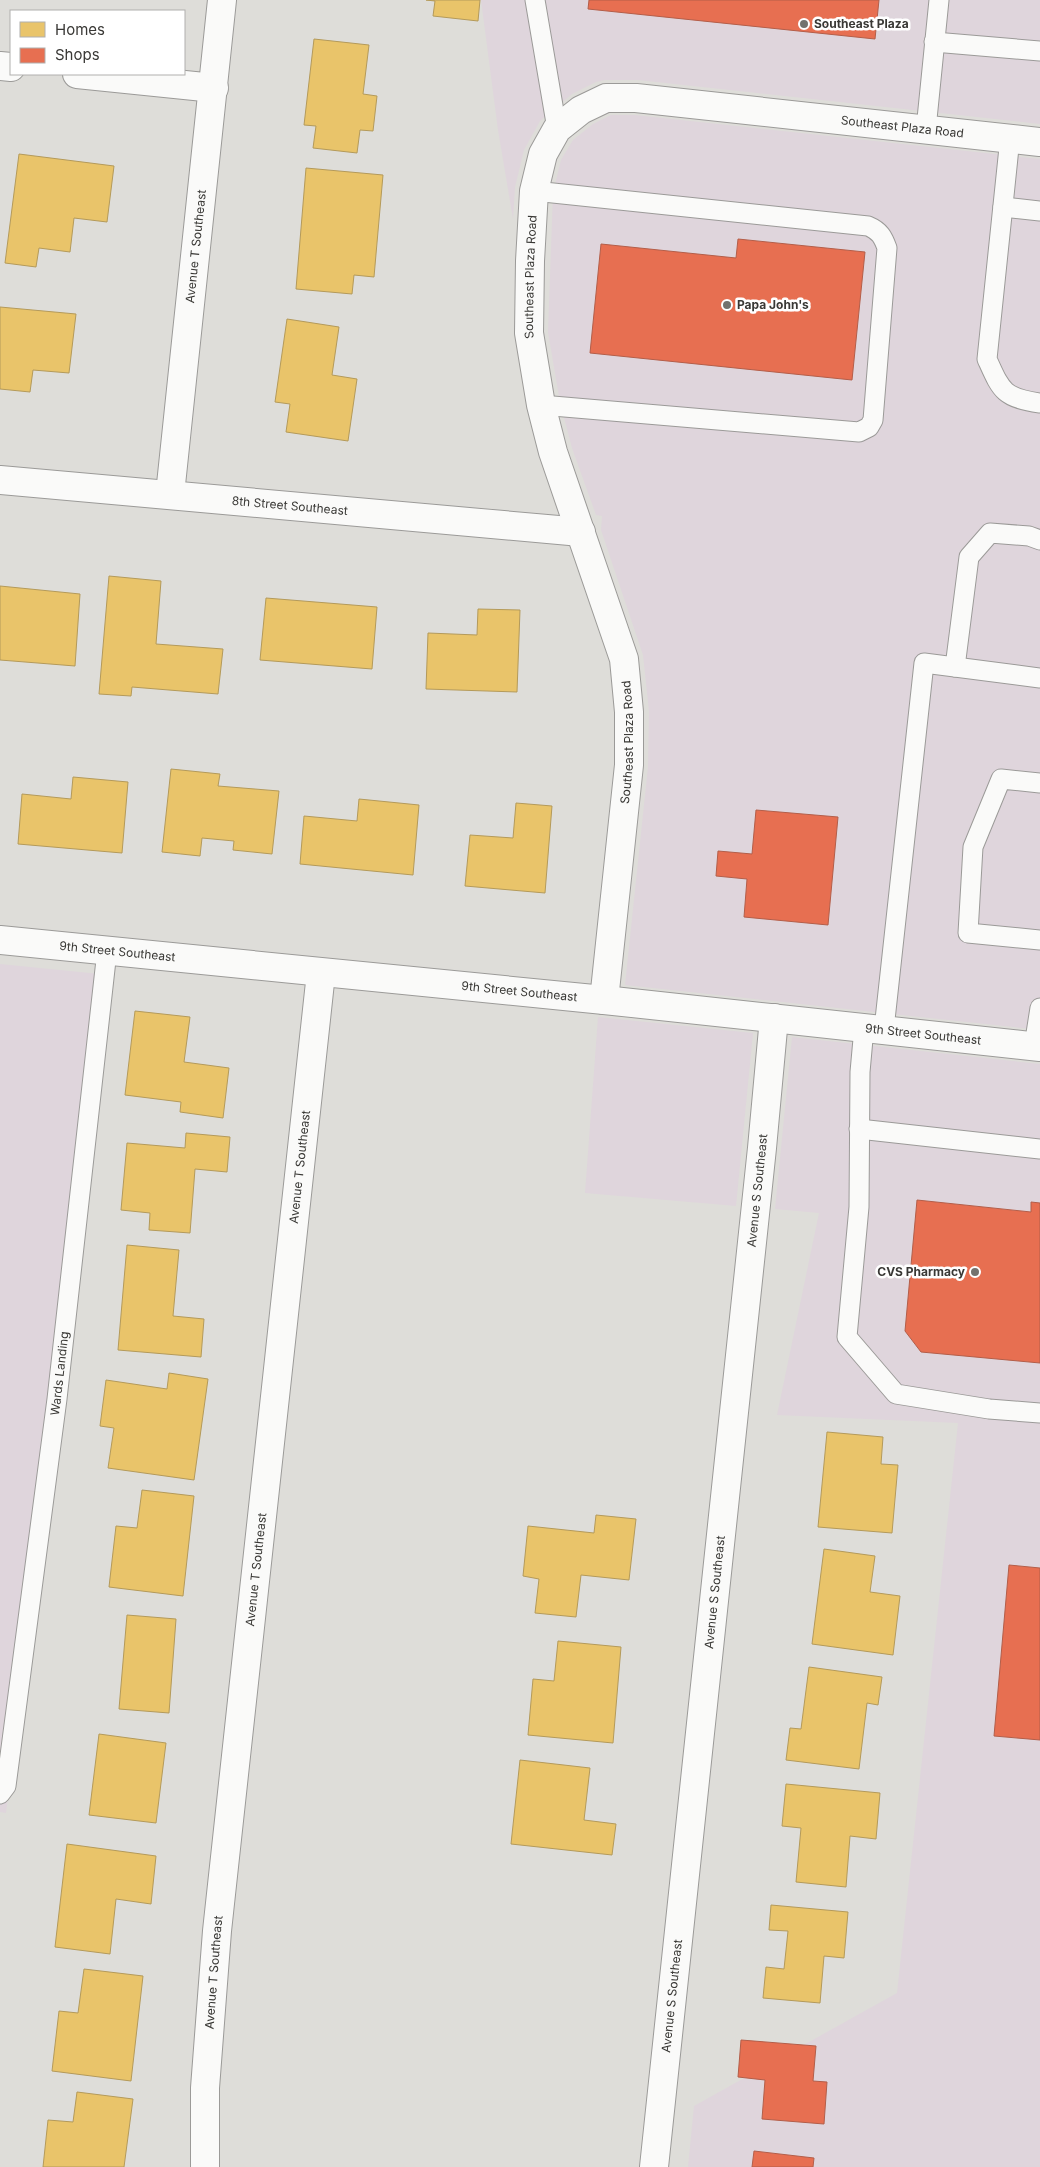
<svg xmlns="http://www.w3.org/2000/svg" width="1040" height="2167" font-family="Inter,sans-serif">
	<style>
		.commercial { fill: #dfd5dc }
		.homes { fill: #e9c46a; stroke: #b49a5a }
		.shops { fill: #e76f51; stroke: #b35e49 }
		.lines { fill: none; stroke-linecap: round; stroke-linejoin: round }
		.service-casing { stroke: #9b9a98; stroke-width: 21 }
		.minor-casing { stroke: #9b9a98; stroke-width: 30 }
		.tertiary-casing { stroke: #9b9a98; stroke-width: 30 }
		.service { stroke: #fafaf9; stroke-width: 19 }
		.minor { stroke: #fafaf9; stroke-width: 28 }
		.tertiary { stroke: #fafaf9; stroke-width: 28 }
		.poi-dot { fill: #73726e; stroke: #fff; stroke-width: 2 }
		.labels { text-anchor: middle; stroke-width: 5; stroke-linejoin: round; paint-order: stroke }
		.poi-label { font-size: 12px; font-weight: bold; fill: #393835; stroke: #fff; text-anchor: start }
		.street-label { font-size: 12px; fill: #393835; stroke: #fff }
	</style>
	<rect width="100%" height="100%" fill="#deddd9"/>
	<g class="commercial">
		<path d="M481,0H1040V124L638,80H605L596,82L572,94L540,121L524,150L515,187L513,219L498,130Z"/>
		<path d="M611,115H635L1040,159V1030L625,985L648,767L649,711L643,655L601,530L602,516L596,515L572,448L560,402L548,332L553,193L561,160L573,140L593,124Z"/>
		<path d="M0,964L110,975L6,1813L0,1812Z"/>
		<path d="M598,1017L753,1033L736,1206L585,1193Z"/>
		<path d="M792,1037L1040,1064V2167H688L694,2106L897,1993L958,1423L777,1415L819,1213L775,1209Z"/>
	</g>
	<g class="homes">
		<path d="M426,0H480L478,21L433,16L435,1Z"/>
		<path d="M314,39L369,45L363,94L377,96L373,131L360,130L357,153L313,148L316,126L304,125Z"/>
		<path d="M19,154L114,166L107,222L74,218L70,252L39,248L36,267L5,263Z"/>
		<path d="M306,168L383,175L374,277L354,275L352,294L296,289Z"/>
		<path d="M0,307L76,314L69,373L33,370L30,392L0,389Z"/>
		<path d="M287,319L339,327L332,375L357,379L348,441L286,432L290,404L275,402Z"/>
		<path d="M109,576L161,581L156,644L223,649L218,694L132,687L131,696L99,694Z"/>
		<path d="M0,586L80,594L75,666L0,660Z"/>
		<path d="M266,598L377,607L372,669L260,660Z"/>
		<path d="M478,609L520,610L517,692L426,689L428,633L477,635Z"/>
		<path d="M171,769L220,774L218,786L279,791L272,854L233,850L234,841L202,838L200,856L162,852Z"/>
		<path d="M73,777L128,782L122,853L18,844L22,794L71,799Z"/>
		<path d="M359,799L419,805L413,875L300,864L304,816L357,821Z"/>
		<path d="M516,803L552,806L545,893L465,886L470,835L513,838Z"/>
		<path d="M135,1011L190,1017L184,1062L229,1068L223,1118L180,1112L181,1102L125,1095Z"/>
		<path d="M186,1133L230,1137L227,1172L195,1169L190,1233L149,1230L150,1213L121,1210L127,1143L185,1148Z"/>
		<path d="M127,1245L179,1250L173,1316L204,1319L201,1357L118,1350Z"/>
		<path d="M169,1373L208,1379L194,1480L108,1468L114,1428L100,1426L106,1380L167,1389Z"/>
		<path d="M827,1432L883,1437L881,1464L898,1465L892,1533L818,1527Z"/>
		<path d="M142,1490L194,1496L183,1596L109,1587L116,1526L137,1528Z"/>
		<path d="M596,1515L636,1519L629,1580L581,1575L576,1617L535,1613L539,1579L523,1576L528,1526L594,1533Z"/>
		<path d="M824,1549L875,1556L870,1592L900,1596L893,1655L812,1644Z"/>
		<path d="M127,1615L176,1619L169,1713L119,1709Z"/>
		<path d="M558,1641L621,1647L613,1743L528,1735L533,1679L554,1681Z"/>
		<path d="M809,1667L882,1677L878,1705L867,1703L859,1769L786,1760L790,1728L801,1729Z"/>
		<path d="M99,1734L166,1743L156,1823L89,1815Z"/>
		<path d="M520,1760L590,1768L584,1820L616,1824L612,1855L511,1844Z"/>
		<path d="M786,1784L880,1793L876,1839L850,1836L846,1887L796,1882L801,1828L782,1826Z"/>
		<path d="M67,1844L156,1856L151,1904L116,1899L110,1954L55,1947Z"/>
		<path d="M771,1905L848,1912L844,1958L824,1956L820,2003L763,1998L766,1967L784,1969L788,1931L769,1930Z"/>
		<path d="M84,1969L143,1976L131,2081L52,2071L59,2011L78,2013Z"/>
		<path d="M77,2092L133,2099L124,2167H43L48,2120L73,2122Z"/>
	</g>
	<g class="shops">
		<path d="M589,0H879L875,39L588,9Z"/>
		<path d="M738,239L865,252L852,380L590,353L601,244L736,258Z"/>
		<path d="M756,810L838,817L828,925L744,917L747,879L716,876L718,851L752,854Z"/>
		<path d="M917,1200L1031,1212V1202L1040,1203V1363L921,1352L905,1331Z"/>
		<path d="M1009,1565L1040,1568V1740L994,1736Z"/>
		<path d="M741,2040L816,2046L813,2081L827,2082L824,2124L762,2119L765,2080L738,2077Z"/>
		<path d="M754,2151L814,2158L813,2167H752Z"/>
	</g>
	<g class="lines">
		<g class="service-casing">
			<g id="service">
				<path d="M535,0L557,129"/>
				<path d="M934,42L1040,51"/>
				<path d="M926,129L939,0"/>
				<path d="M1010,138L987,359C1001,390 1003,398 1040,403"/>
				<path d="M534,191L868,226C880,231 883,237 887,248L873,420L869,427L859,432L541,405"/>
				<path d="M1003,207L1040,211"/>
				<path d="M955,667L969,557L990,533L1029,536L1040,540"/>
				<path d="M1040,783L1001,779L973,847L968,933L1040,940"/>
				<path d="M864,1028L860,1072L859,1207L847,1337L896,1394L989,1409L1040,1413"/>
				<path d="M884,1029L924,663L1040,678"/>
				<path d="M1034,1046L1040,1008"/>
				<path d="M859,1129L1040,1149"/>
				<path id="s1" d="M0,1794L6,1786L57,1399L107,951"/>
			</g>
		</g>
		<g class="minor-casing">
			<g id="minor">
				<path d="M0,66L11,67"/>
				<path d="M77,74L214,88"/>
				<path id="s2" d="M0,480L581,532"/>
				<path id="s3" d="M170,494L222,0"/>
				<path id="s4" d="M604,1000L629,765V712L624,659L553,452L541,405L529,333L530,261L534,191L543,154L557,129L581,110L606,98H636L1040,142"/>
				<path id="s5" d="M205,2167V2088L217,1931L321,973"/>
				<path id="s6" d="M654,2167L762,1148L774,1018"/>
			</g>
		</g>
		<g class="tertiary-casing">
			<g id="tertiary">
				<path id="s7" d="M0,940L604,1000L1040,1047"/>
			</g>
		</g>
		<use href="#service" class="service"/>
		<use href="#minor" class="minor"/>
		<use href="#tertiary" class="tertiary"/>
	</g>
	<g class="poi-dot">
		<circle cx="804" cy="24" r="5"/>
		<circle cx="727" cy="305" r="5"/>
		<circle cx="975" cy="1272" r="5"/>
	</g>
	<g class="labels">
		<g class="poi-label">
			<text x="814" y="28">Southeast Plaza</text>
			<text x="737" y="309">Papa John's</text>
			<text x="965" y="1276" text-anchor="end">CVS Pharmacy</text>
		</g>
		<g class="street-label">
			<text dy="4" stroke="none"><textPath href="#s4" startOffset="1248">Southeast Plaza Road</textPath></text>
			<text dy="4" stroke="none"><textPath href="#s3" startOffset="249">Avenue T Southeast</textPath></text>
			<text dy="4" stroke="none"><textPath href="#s4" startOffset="739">Southeast Plaza Road</textPath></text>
			<text dy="4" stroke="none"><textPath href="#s2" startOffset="291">8th Street Southeast</textPath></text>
			<text dy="4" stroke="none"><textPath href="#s4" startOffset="259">Southeast Plaza Road</textPath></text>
			<text dy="4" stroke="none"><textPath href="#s7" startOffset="118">9th Street Southeast</textPath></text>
			<text dy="4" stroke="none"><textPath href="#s7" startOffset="522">9th Street Southeast</textPath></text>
			<text dy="4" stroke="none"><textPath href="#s7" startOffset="928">9th Street Southeast</textPath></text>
			<text dy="4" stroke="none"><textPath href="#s5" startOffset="1005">Avenue T Southeast</textPath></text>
			<text dy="4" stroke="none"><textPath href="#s6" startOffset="982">Avenue S Southeast</textPath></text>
			<text dy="4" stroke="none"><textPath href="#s1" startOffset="426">Wards Landing</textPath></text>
			<text dy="4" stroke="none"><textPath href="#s5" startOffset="600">Avenue T Southeast</textPath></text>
			<text dy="4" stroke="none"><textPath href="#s6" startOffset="578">Avenue S Southeast</textPath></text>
			<text dy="4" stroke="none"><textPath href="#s5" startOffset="195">Avenue T Southeast</textPath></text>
			<text dy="4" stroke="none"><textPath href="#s6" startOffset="172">Avenue S Southeast</textPath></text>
		</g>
	</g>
	<rect x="10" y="10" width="175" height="65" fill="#ffffff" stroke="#b0afae"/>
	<rect x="20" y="22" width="25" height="15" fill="#e9c46a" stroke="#b0afae"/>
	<text x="55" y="35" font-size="15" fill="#393835">Homes</text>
	<rect x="20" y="48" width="25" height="15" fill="#e76f51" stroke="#b0afae"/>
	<text x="55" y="60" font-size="15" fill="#393835">Shops</text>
</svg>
